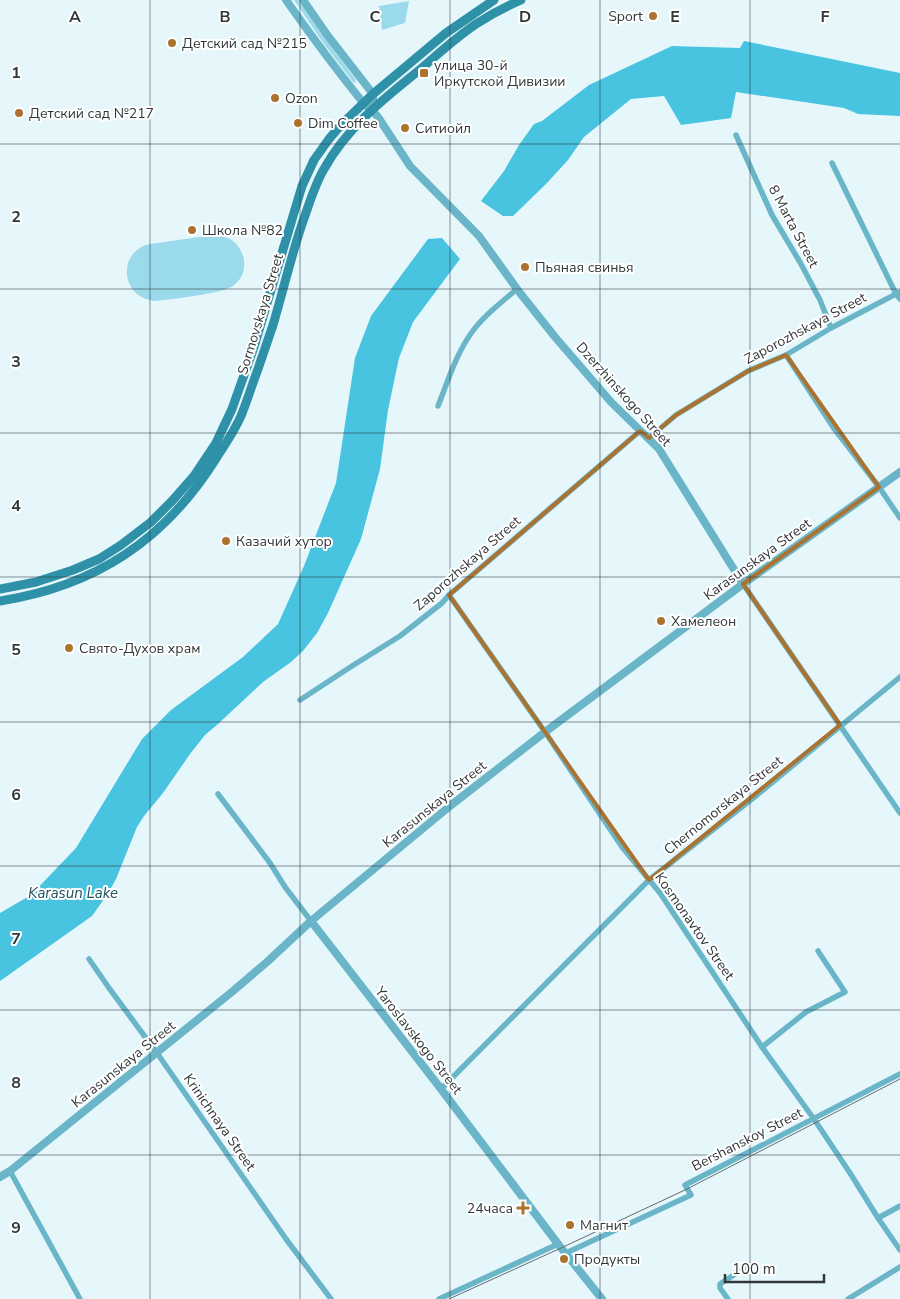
<svg xmlns="http://www.w3.org/2000/svg" width="900" height="1299" font-family="'Nunito Sans',sans-serif">
	<style>
		.green { fill: #9adaeb }
		.water { fill: #48c3e0 }
		.lines { fill: none; stroke-linecap: round; stroke-linejoin: round }
		.minor { stroke: #6bb5c8; stroke-width: 5.5 }
		.tertiary { stroke: #6bb5c8; stroke-width: 8 }
		.secondary { stroke: #2e91a8; stroke-width: 9 }
		.tram { stroke: #636c6f; stroke-width: 1 }
		.marked { fill: none; stroke: #ab7230; stroke-width: 4; stroke-linejoin: round }
		.grid { fill: none; stroke: #32383a; stroke-width: 1; stroke-opacity: 0.55 }
		.poi-dot { fill: #ab7230; stroke: #fff; stroke-width: 2 }
		.labels { text-anchor: middle; stroke-width: 4; stroke-linejoin: round; paint-order: stroke }
		.poi-label { font-size: 14px; fill: #32383a; stroke: #fff; text-anchor: start }
		.street-label { font-size: 14px; fill: #32383a; stroke: #fff }
		.water-label { font-size: 15px; font-style: italic; fill: #1c505c; stroke: #fff }
		.grid-label { font-size: 16px; text-anchor: middle; font-weight: bold; fill: #32383a; stroke: #fff; stroke-width: 4; stroke-linejoin: round; paint-order: stroke }
	</style>
	<rect width="100%" height="100%" fill="#e6f7fc"/>
	<g class="green">
		<path d="M294,0H298L326,40L356,80L355,83L353,82L324,44Z"/>
		<path d="M409,1L405,23L382,30L379,6Z"/>
		<path d="M213,235C241,233 256,269 233,286C224,293 168,300 154,301C120,297 117,251 150,244Z"/>
	</g>
	<g class="water">
		<path d="M744,41L900,73V116L858,114L844,108L736,92L731,118L681,125L664,96L631,99L584,137L568,160L547,183L513,216H503L481,201L504,171L519,145L534,124L542,121L589,85L672,46L740,48Z"/>
		<path d="M442,238L460,259L413,322L399,358L388,410L380,469L361,539L328,613L317,633L303,651L291,662L263,682L218,724L205,735L190,754L163,793L144,816L137,827L116,879L107,895L92,916L0,981V913L31,895L76,848L142,739L171,710L243,657L278,624L304,566L336,483L355,358L371,316L428,239Z"/>
	</g>
	<g class="lines">
		<g class="minor">
			<path d="M736,135L772,215L801,264L820,300L831,328"/>
			<path d="M832,163L896,294L900,299"/>
			<path d="M786,355L833,427L879,487L900,518"/>
			<path d="M438,406C448,381 456,354 472,332C484,315 502,302 517,289"/>
			<path d="M649,438L676,415L748,371L786,355L831,328L900,292"/>
			<path d="M743,584L900,813"/>
			<path d="M449,595L545,732L622,847L660,893L762,1047L814,1119L850,1173L878,1218L900,1250"/>
			<path d="M300,700L352,666L400,636L442,603L449,595L640,431"/>
			<path d="M218,794L270,863L285,887L311,921"/>
			<path d="M89,959L109,988L157,1053L286,1239L331,1299"/>
			<path d="M762,1047L806,1012L845,992L818,951"/>
			<path d="M441,1089L649,880L757,795L900,677"/>
			<path d="M10,1171L80,1299"/>
			<path d="M878,1218L900,1206"/>
			<path d="M566,1253L691,1195L685,1185L900,1074"/>
			<path d="M439,1299L558,1244"/>
			<path d="M728,1299L720,1288V1284L749,1265"/>
			<path d="M848,1299L900,1267"/>
		</g>
		<g class="tertiary">
			<path d="M286,0C310,34 335,68 361,100C366,106 373,111 378,117L410,166L479,236L520,293L555,337L611,402L659,449L743,584"/>
			<path d="M303,0L328,36L373,94V111"/>
			<path d="M311,921L441,1089L558,1244L602,1299"/>
			<path d="M0,1177L10,1171L233,991L267,962L311,921L450,806L545,732L743,584L900,472"/>
		</g>
		<g class="secondary">
			<path d="M0,589L36,582L73,570L99,559L121,545L151,522L172,501L194,476L216,443L232,409L254,347L302,186L314,160L329,139L341,125L373,94L446,33L494,0"/>
			<path d="M0,601C95,586 164,541 215,460C224,446 234,432 241,416C247,401 252,385 258,369C263,354 268,340 273,325C283,291 291,257 302,224C309,205 314,186 324,169C346,129 382,100 417,72C436,56 455,38 476,24C490,15 505,7 521,0"/>
		</g>
		<path class="tram" d="M449,1299L561,1248L687,1189L900,1079"/>
	</g>
	<path class="marked" d="M786,355L879,487L743,584L840,725L649,880L449,595L640,431L649,438L676,415L748,371Z"/>
	<path class="grid" d="M150,0V1299M300,0V1299M450,0V1299M600,0V1299M750,0V1299M0,144H900M0,289H900M0,433H900M0,577H900M0,722H900M0,866H900M0,1010H900M0,1155H900"/>
	<g class="poi-dot">
		<circle cx="653" cy="16" r="5"/>
		<circle cx="172" cy="43" r="5"/>
		<rect x="419" y="68" width="10" height="10" rx="2.5"/>
		<circle cx="275" cy="98" r="5"/>
		<circle cx="19" cy="113" r="5"/>
		<circle cx="298" cy="123" r="5"/>
		<circle cx="405" cy="128" r="5"/>
		<circle cx="192" cy="230" r="5"/>
		<circle cx="525" cy="267" r="5"/>
		<circle cx="226" cy="541" r="5"/>
		<circle cx="661" cy="621" r="5"/>
		<circle cx="69" cy="648" r="5"/>
		<path d="M520.5 1200.5h5v5h5v5h-5v5h-5v-5h-5v-5h5z"/>
		<circle cx="570" cy="1225" r="5"/>
		<circle cx="564" cy="1259" r="5"/>
	</g>
	<g class="labels">
		<g class="poi-label">
			<text x="643" y="21" text-anchor="end">Sport</text>
			<text x="182" y="48">Детский сад №215</text>
			<text x="434" y="70">улица 30-й<tspan x="434" dy="16">Иркутской Дивизии</tspan></text>
			<text x="285" y="103">Ozon</text>
			<text x="29" y="118">Детский сад №217</text>
			<text x="308" y="128">Dim Coffee</text>
			<text x="415" y="133">Ситиойл</text>
			<text x="202" y="235">Школа №82</text>
			<text x="535" y="272">Пьяная свинья</text>
			<text x="236" y="546">Казачий хутор</text>
			<text x="671" y="626">Хамелеон</text>
			<text x="79" y="653">Свято-Духов храм</text>
			<text x="513" y="1213" text-anchor="end">24часа</text>
			<text x="580" y="1230">Магнит</text>
			<text x="574" y="1264">Продукты</text>
		</g>
		<g class="street-label">
			<text transform="translate(794 226) rotate(62)" y="5">8 Marta Street</text>
			<text transform="translate(260 314) rotate(-73)" y="5">Sormovskaya Street</text>
			<text transform="translate(805 328) rotate(-28)" y="5">Zaporozhskaya Street</text>
			<text transform="translate(624 394) rotate(48)" y="5">Dzerzhinskogo Street</text>
			<text transform="translate(757 559) rotate(-36)" y="5">Karasunskaya Street</text>
			<text transform="translate(467 563) rotate(-41)" y="5">Zaporozhskaya Street</text>
			<text transform="translate(434 804) rotate(-39)" y="5">Karasunskaya Street</text>
			<text transform="translate(723 805) rotate(-39)" y="5">Chernomorskaya Street</text>
			<text transform="translate(695 926) rotate(55)" y="5">Kosmonavtov Street</text>
			<text transform="translate(419 1040) rotate(52)" y="5">Yaroslavskogo Street</text>
			<text transform="translate(123 1064) rotate(-39)" y="5">Karasunskaya Street</text>
			<text transform="translate(220 1122) rotate(55)" y="5">Krinichnaya Street</text>
			<text transform="translate(747 1139) rotate(-27)" y="5">Bershanskoy Street</text>
		</g>
		<g class="water-label">
			<text x="73" y="898">Karasun Lake</text>
		</g>
	</g>
	<g class="grid-label">
		<text x="75" y="22">A</text>
		<text x="225" y="22">B</text>
		<text x="375" y="22">C</text>
		<text x="525" y="22">D</text>
		<text x="675" y="22">E</text>
		<text x="825" y="22">F</text>
		<text x="16" y="78">1</text>
		<text x="16" y="222">2</text>
		<text x="16" y="367">3</text>
		<text x="16" y="511">4</text>
		<text x="16" y="655">5</text>
		<text x="16" y="800">6</text>
		<text x="16" y="944">7</text>
		<text x="16" y="1088">8</text>
		<text x="16" y="1233">9</text>
	</g>
	<path d="M725 1274v8h99v-8" fill="none" stroke="#32383a" stroke-width="2.5"/>
	<text x="732" y="1274" font-size="15" fill="#32383a" stroke="#ffffff" stroke-width="4" paint-order="stroke">100 m</text>
</svg>
